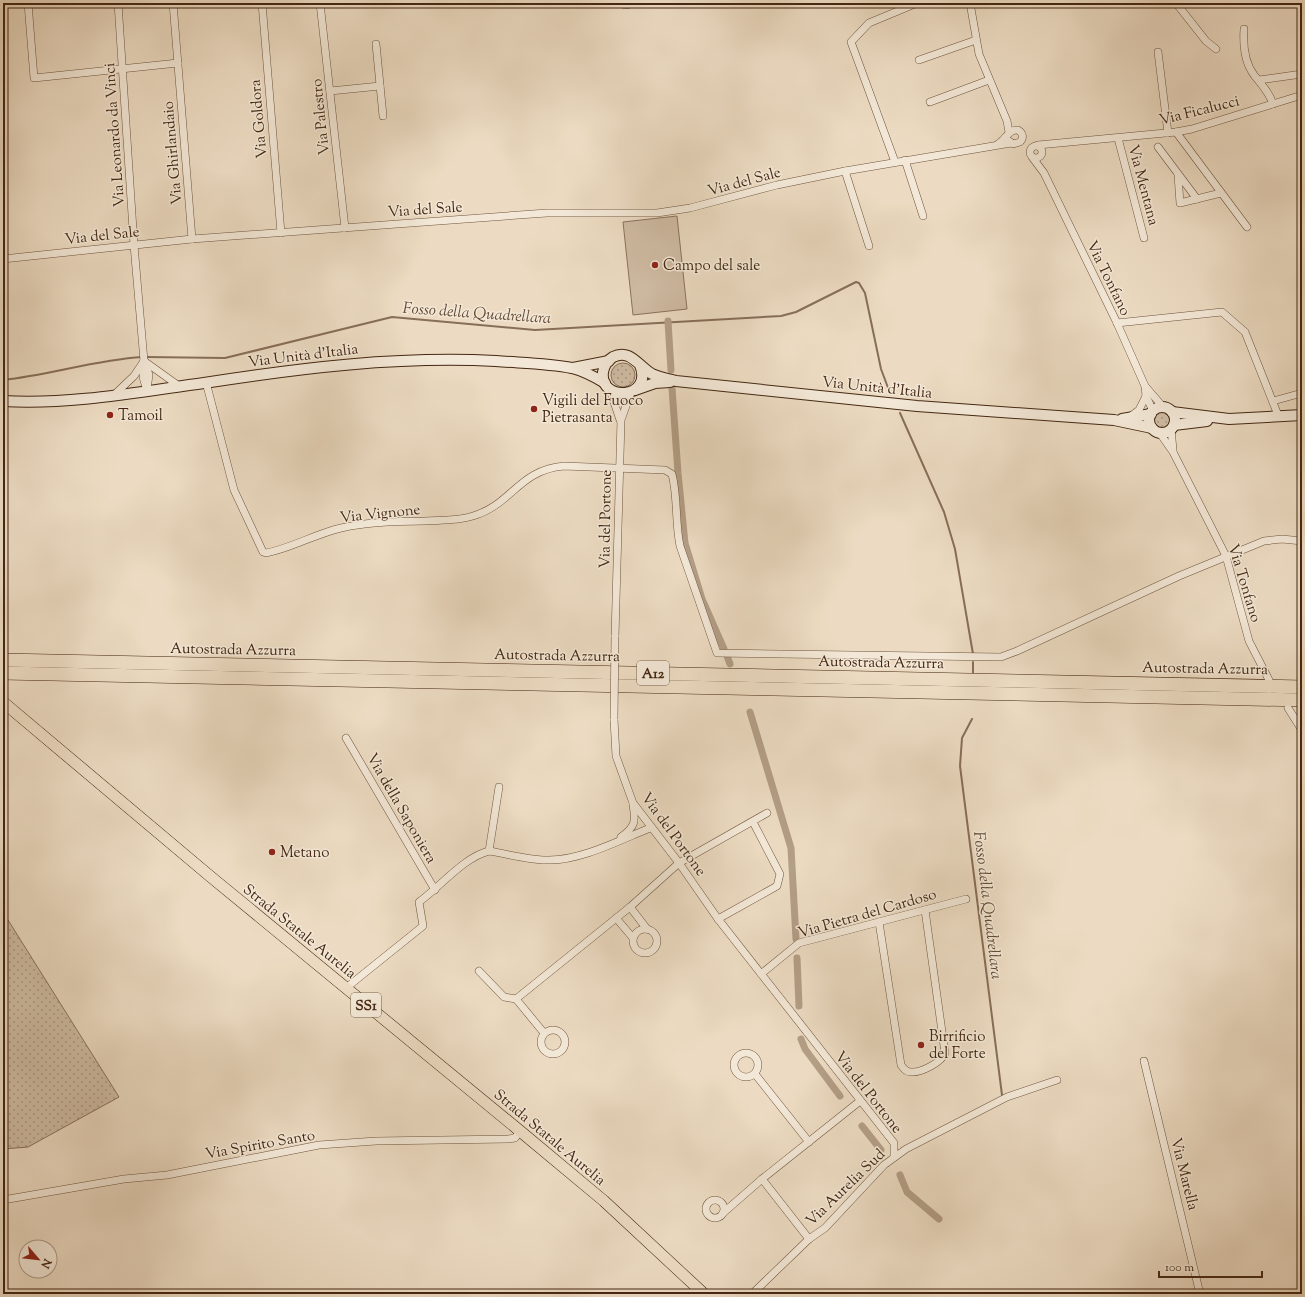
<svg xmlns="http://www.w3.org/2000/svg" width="1305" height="1297" font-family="'Sorts Mill Goudy',serif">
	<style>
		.grass { fill: url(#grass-dots); stroke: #8a725b }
		.pitch { fill: #cfbca4; stroke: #8a725b }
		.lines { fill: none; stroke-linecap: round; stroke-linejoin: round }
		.stream { stroke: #876e58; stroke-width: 2 }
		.canal { stroke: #b39e86; stroke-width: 7 }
		.street-casing { stroke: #6e543e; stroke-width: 8 }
		.secondary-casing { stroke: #442712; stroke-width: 12 }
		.primary-casing { stroke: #442712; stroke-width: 12 }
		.highway-casing { stroke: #442712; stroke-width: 14 }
		.street { stroke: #f3e8d7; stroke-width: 7 }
		.secondary { stroke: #f3e8d7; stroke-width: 10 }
		.primary { stroke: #ecdbc2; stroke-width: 11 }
		.highway { stroke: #ecdbc2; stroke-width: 13 }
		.street-bridge-casing { stroke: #6e543e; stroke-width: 8; stroke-linecap: butt }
		.street-bridge { stroke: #f3e8d7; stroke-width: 7 }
		.poi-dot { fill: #8f2418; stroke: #f3e8d7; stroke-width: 1.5 }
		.labels { text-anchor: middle; stroke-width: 3; stroke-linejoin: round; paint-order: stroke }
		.shield { fill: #f3e8d7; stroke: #78614d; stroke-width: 1 }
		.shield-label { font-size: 14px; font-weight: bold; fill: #442712 }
		.street-label { font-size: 15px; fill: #442712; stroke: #f3e8d7 }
		.poi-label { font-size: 15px; fill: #442712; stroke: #f3e8d7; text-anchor: start }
		.water-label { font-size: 16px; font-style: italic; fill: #654b35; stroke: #f3e8d7 }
	</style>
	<defs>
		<pattern id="grass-dots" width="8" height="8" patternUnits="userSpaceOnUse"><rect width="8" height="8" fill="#cfbca4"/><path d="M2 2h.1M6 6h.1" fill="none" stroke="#aa9984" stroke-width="1.8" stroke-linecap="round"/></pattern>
	</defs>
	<rect width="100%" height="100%" fill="#ecdbc2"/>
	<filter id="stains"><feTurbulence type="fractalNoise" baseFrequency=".005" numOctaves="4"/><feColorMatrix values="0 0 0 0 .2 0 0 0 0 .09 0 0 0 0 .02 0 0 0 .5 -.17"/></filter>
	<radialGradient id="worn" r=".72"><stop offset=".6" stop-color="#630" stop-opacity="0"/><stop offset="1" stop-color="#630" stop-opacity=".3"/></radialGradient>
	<g class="grass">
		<circle cx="623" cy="375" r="12"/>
		<circle cx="1162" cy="420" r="8"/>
		<path d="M3,912L119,1097L28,1147L3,1149Z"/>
	</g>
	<path class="pitch" d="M677,216L687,309L633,315L623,222Z"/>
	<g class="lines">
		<g class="stream">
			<path d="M146,357L225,358L392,317L535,330L781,316L796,312L856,282L859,283L865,293L881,369L890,393"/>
			<path d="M3,380C50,375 95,360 142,357"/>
			<path d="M900,413L944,512L955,549L973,654"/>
			<path d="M973,673V662"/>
			<path d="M972,719L962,738L960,766L1002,1095"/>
		</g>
		<g class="canal">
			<path d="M668,321L671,370"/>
			<path d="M672,388L678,473L685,543L702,599L724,649"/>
			<path d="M727,656L730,664"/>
			<path d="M750,712L791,848L796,939"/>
			<path d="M797,958L799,1006"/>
			<path d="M801,1039L805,1049L840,1096"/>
			<path d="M862,1126L881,1150"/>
			<path d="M900,1175L907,1192L939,1219"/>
		</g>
		<g class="street-casing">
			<g id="street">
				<path d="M28,3L34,78L178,63"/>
				<path d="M118,3L134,245L144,361L143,377L147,391"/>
				<path d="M173,3L192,239"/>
				<path d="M262,3L281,233"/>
				<path d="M320,3L345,228"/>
				<path d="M970,3L979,54L1007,121L1009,132"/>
				<path d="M1176,3L1206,41L1216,49"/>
				<path d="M625,5L636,3"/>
				<path d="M1244,29C1243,44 1245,63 1254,75C1262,85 1269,92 1273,104"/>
				<path d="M1302,32V31"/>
				<path d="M376,44L383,116"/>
				<path d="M1158,52L1168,133"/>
				<path d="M919,60L976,40"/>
				<path d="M1259,80L1302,74"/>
				<path d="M330,91L380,86"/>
				<path d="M930,102L989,80"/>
				<path d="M1176,132L1247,227"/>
				<path d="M1118,138L1144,238"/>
				<path d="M998,144C1006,139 1009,129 1018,130C1023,133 1024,138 1020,142L1013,144L1009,141"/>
				<path d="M1038,145L1176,132L1192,129L1302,95"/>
				<circle cx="1036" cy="152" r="6"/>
				<path d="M1158,147L1197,199"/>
				<path d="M1032,157L1044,173L1117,323L1145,386L1146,396L1153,411"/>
				<path d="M905,160L923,216"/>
				<path d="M895,162L851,42L869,23L917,3"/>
				<path d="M845,171L869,246"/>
				<path d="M1178,175L1180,203L1221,193"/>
				<path d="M3,259L192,239L547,213H657L690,208L777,185L845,171L1011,143"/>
				<path d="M1117,323L1222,312L1245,332L1278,415"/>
				<path d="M144,361L179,386"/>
				<path d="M145,362L149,375L147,389"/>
				<path d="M206,382L234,490L263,552L266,553C292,548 315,534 341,528C366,522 399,521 425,521C442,520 457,521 473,516C513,504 518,470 564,466L665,470L672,474C678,498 675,522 680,546L717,653L1001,657L1017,651L1179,576L1264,541L1282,539L1302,541"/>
				<path d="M1145,386L1164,408"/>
				<path d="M610,390L620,420"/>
				<path d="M114,395L134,376L144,361"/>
				<path d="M1273,401L1302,393"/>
				<path d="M1131,416L1139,410L1146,396"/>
				<path d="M1171,429L1173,450"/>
				<path d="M1159,432L1173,452L1226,556L1249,641L1269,680"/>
				<path d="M615,637L621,420L631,392"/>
				<path d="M1288,708L1302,730"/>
				<path d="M614,719L616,756L633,803L679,863L718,919L894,1143V1157"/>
				<path d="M346,738L435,890"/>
				<path d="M499,787L489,851C508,854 528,860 547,860C580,861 620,840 650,828"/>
				<path d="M621,837C635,827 636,822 633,805"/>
				<path d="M630,907L647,929"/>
				<path d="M616,918L633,938"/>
				<path d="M718,919L777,886L780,874L753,822"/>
				<path d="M879,922L901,1065C904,1069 906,1072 911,1072C921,1073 942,1062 945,1053L925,910"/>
				<circle cx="645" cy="941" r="12"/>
				<path d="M479,971L504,997L516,999L544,1033"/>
				<path d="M761,974L799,943L966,899"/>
				<path d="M346,988L423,926L419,902C440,887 464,857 489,851"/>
				<path d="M516,999L630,907L679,863L767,813"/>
				<circle cx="553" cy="1042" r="12"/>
				<circle cx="746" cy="1065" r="12"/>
				<path d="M1144,1061L1200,1294"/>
				<path d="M755,1074L809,1142"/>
				<path d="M762,1179L809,1239"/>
				<circle cx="715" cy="1209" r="9"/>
				<path d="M3,1200L124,1179L167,1175L319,1145L376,1141L508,1139L515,1138L520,1131"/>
				<path d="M723,1213L762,1179L860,1101"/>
				<path d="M752,1294L809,1239L825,1228L884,1165L906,1149L1007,1097L1057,1080"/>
			</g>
		</g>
		<g class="secondary-casing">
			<g id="secondary">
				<path d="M640,365C654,399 599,403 603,372C604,366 608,360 613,357C630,348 639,367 652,374C659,377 668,379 676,381L917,406L1114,420L1152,428"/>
				<path d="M573,368L609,361"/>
				<path d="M635,390L655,383L670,382"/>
				<path d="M3,401C70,405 138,392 204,383C301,368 397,356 496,361C520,363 547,363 572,368C584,371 595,377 605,383"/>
				<circle cx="1162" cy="420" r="13"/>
				<path d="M1172,412L1229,419L1302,415"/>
				<path d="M1122,419L1151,414"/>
				<path d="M1174,425L1207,421"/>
			</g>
		</g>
		<g class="primary-casing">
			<path id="primary" d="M3,702L211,877L520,1131L604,1201L704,1294"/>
		</g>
		<g class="highway-casing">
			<g id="highway">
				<path d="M3,660L1302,687"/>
				<path d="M3,673L1302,700"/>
			</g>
		</g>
		<use href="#street" class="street"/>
		<use href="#secondary" class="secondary"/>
		<use href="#primary" class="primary"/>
		<use href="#highway" class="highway"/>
		<g class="street-bridge-casing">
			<path id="street-bridge" d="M614,719L615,637"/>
		</g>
		<use href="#street-bridge" class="street-bridge"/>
	</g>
	<g class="poi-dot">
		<circle cx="655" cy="265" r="4"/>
		<circle cx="534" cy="409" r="4"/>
		<circle cx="110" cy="415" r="4"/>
		<circle cx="272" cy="852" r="4"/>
		<circle cx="921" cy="1045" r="4"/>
	</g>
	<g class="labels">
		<g class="shield">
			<rect x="637" y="661" width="32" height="24" rx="3"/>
			<rect x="351" y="993" width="30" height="24" rx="3"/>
		</g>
		<g class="shield-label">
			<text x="653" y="678">A12</text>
			<text x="366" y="1010">SS1</text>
		</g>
		<g class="street-label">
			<text transform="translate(1199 110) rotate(-14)" y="5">Via Ficalucci</text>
			<text transform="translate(320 117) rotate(-96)" y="5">Via Palestro</text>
			<text transform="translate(258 119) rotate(-95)" y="5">Via Goldora</text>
			<text transform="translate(114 135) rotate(-94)" y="5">Via Leonardo da Vinci</text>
			<text transform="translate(172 153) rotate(-95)" y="5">Via Ghirlandaio</text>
			<text transform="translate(744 181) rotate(-15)" y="5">Via del Sale</text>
			<text transform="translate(1144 185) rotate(75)" y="5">Via Mentana</text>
			<text transform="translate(425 209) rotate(-4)" y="5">Via del Sale</text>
			<text transform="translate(102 235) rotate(-6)" y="5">Via del Sale</text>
			<text transform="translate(1109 278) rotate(64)" y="5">Via Tonfano</text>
			<text transform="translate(303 355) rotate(-7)" y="5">Via Unità d'Italia</text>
			<text transform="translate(877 387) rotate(6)" y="5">Via Unità d'Italia</text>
			<text transform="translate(380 513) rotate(-6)" y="5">Via Vignone</text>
			<text transform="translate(605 519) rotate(-89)" y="5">Via del Portone</text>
			<text transform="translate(1245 583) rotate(73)" y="5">Via Tonfano</text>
			<text transform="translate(233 649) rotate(1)" y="5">Autostrada Azzurra</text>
			<text transform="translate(557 655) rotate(1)" y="5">Autostrada Azzurra</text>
			<text transform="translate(881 662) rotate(1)" y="5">Autostrada Azzurra</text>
			<text transform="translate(1205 668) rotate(1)" y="5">Autostrada Azzurra</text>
			<text transform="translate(402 808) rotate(60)" y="5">Via della Saponiera</text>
			<text transform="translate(674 834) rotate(54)" y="5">Via del Portone</text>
			<text transform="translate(867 913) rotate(-16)" y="5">Via Pietra del Cardoso</text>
			<text transform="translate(300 931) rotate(39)" y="5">Strada Statale Aurelia</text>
			<text transform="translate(869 1092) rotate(52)" y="5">Via del Portone</text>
			<text transform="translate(550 1137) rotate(40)" y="5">Strada Statale Aurelia</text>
			<text transform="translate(260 1144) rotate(-10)" y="5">Via Spirito Santo</text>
			<text transform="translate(1185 1174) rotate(76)" y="5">Via Marella</text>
			<text transform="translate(845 1187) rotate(-44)" y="5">Via Aurelia Sud</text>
		</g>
		<g class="poi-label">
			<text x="663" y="270">Campo del sale</text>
			<text x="542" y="405">Vigili del Fuoco<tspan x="542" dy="17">Pietrasanta</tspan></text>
			<text x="118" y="420">Tamoil</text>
			<text x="280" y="857">Metano</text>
			<text x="929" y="1041">Birrificio<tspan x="929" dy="17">del Forte</tspan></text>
		</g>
		<g class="water-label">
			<text transform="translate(477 312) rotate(4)" y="6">Fosso della Quadrellara</text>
			<text transform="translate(989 905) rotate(83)" y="6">Fosso della Quadrellara</text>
		</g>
	</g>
	<rect width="1305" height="1297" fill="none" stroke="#ecdbc2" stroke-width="16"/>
	<rect x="4" y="4" width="1297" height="1289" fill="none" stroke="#442712" stroke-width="2"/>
	<rect x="8" y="8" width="1289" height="1281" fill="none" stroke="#442712"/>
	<g transform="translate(38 1259) rotate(118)"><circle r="19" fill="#f3e8d7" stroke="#ad9b88"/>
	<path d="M0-3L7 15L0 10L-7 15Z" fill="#8f2418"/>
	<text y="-6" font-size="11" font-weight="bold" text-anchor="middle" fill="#442712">N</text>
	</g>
	<path d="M1159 1271v6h103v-6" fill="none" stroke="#442712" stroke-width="2"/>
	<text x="1165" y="1271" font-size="12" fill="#442712" stroke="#f3e8d7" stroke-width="3" paint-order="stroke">100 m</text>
	<rect width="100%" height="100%" filter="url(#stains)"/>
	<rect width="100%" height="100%" fill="url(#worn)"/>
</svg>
